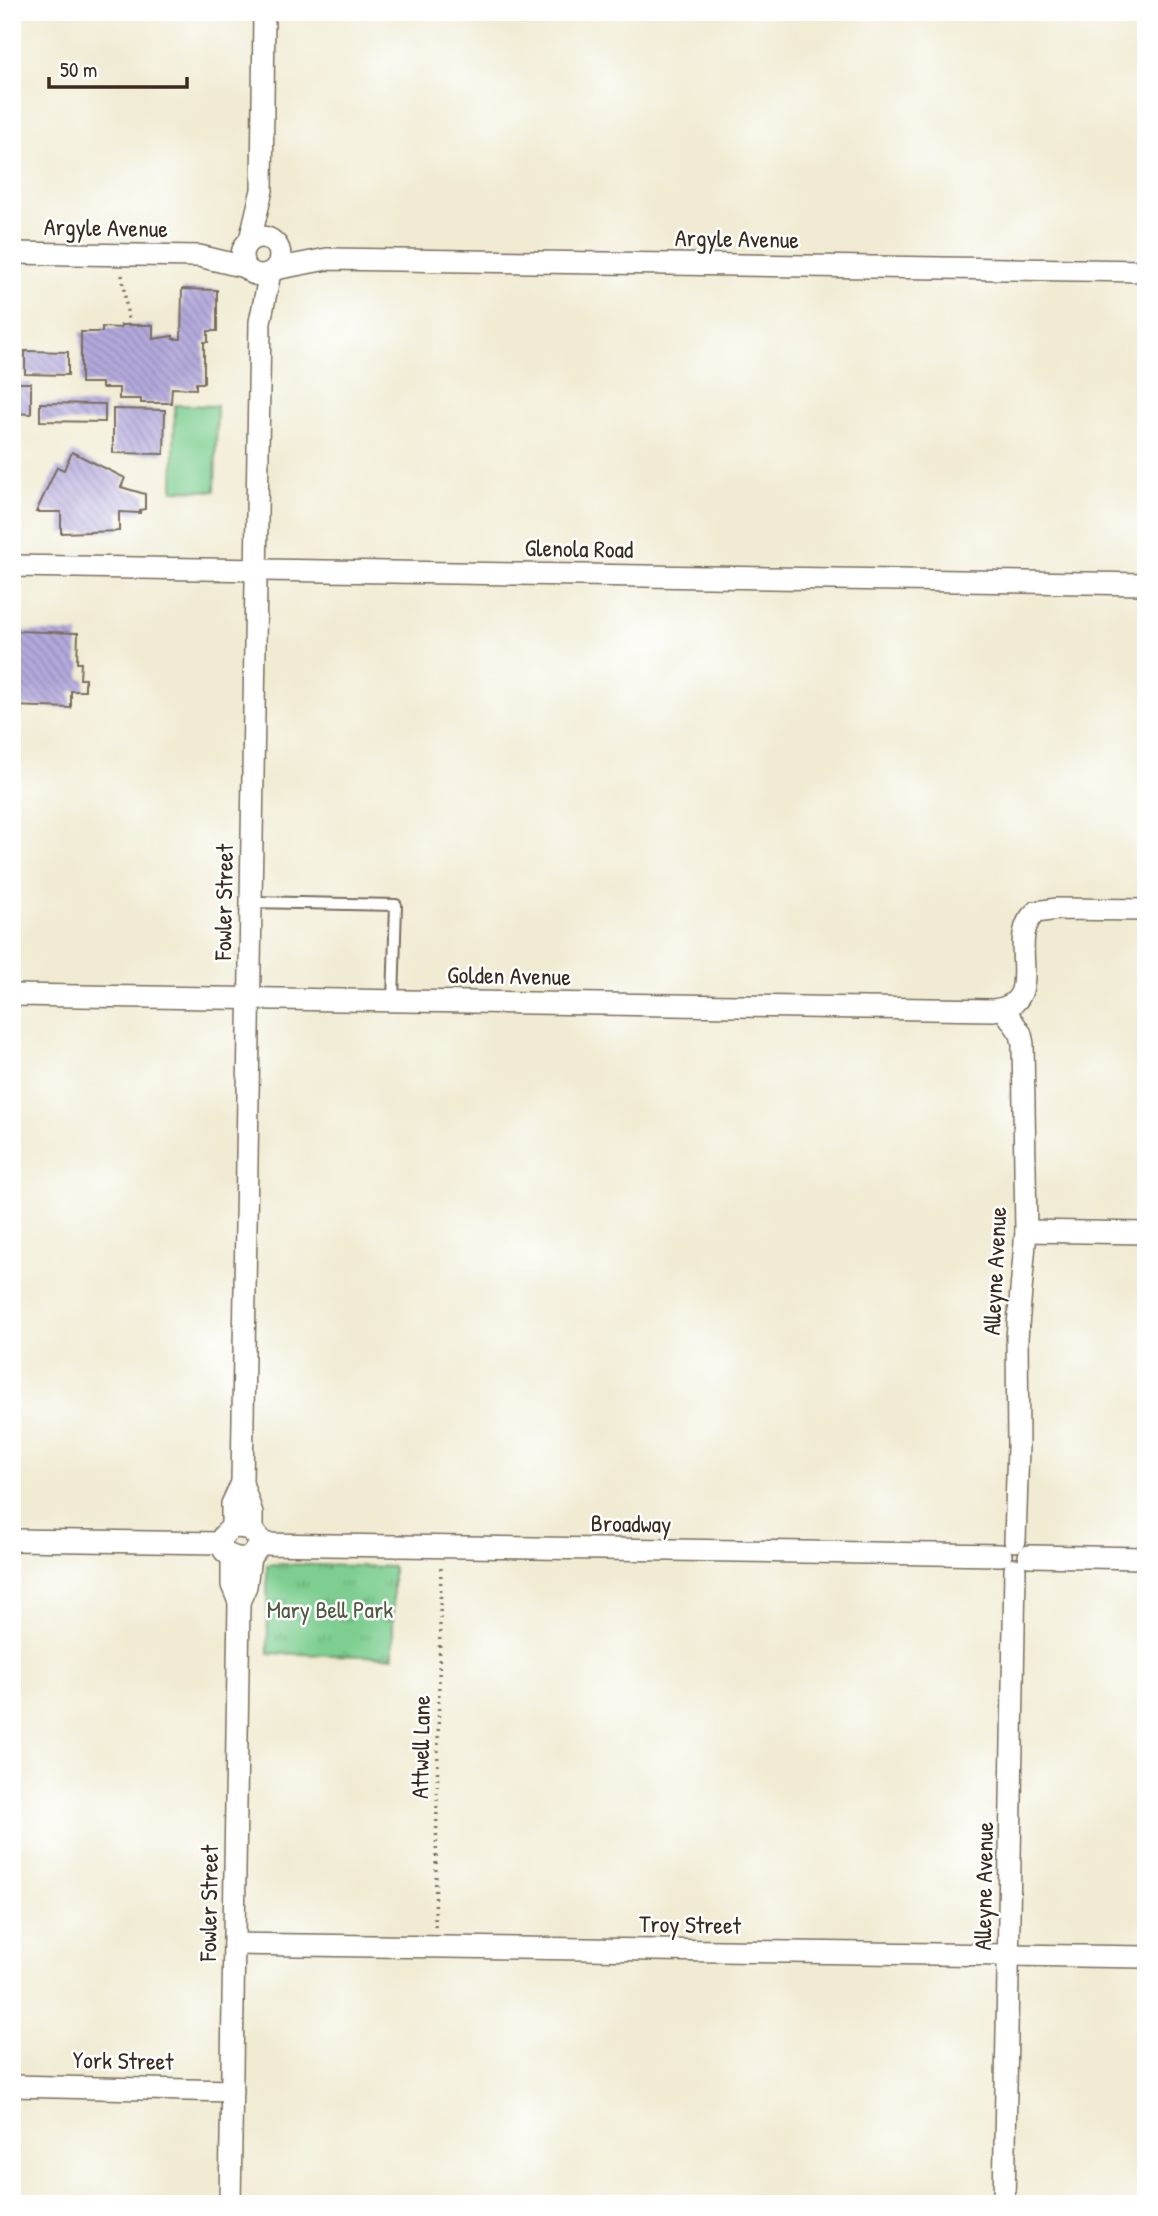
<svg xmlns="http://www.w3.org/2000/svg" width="1158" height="2216" font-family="'Patrick Hand',sans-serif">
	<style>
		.park { fill: url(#park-tufts); stroke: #5c7c57; stroke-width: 2 }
		.garden { fill: #7dce90; stroke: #5c7c57; stroke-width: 2 }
		.building { fill: url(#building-back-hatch) }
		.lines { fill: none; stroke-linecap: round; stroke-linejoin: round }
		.lane-casing { stroke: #7a6e5d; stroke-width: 14 }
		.street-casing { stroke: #7a6e5d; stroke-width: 24 }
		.path { stroke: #7a6e5d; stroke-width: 3.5; stroke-dasharray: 2 5; stroke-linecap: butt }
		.lane { stroke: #fff; stroke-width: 10 }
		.street { stroke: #fff; stroke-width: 21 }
		.labels { text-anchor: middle; stroke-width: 5; stroke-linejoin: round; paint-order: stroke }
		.street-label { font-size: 24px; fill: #3b2a1e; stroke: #fff }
		.park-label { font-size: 24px; fill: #4f5b40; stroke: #fff }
	</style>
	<defs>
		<pattern id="park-tufts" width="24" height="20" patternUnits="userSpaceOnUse" patternTransform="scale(1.75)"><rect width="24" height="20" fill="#7dce90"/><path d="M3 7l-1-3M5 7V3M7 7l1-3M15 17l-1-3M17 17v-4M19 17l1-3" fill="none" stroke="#68a775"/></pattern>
		<pattern id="building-back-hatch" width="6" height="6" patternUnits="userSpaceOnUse" patternTransform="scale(1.75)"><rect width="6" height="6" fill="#b3a9dc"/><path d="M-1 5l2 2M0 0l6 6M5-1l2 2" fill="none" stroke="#938ab2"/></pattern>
	</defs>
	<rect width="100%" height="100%" fill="#fff"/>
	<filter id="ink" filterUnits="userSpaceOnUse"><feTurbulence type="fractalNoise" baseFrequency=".0143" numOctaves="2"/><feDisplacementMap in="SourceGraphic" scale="14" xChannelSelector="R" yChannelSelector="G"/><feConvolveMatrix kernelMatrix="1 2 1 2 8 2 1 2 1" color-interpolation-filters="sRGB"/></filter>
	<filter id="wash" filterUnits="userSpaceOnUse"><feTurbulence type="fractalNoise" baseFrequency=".00686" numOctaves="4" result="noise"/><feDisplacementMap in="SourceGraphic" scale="28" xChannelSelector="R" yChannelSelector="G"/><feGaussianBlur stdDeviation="1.57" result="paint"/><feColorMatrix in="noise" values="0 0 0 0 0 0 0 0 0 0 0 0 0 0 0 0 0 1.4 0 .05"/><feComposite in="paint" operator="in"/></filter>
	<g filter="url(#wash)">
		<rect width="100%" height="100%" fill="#f0ebd2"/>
		<path class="park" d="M278,1564L393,1567V1657L268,1653L267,1565Z"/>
		<path class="garden" d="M175,405L217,406L215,491L173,490Z"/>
		<g id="blocks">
			<g class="building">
				<path d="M182,289L217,290V331H208V342H204V383H196V389L172,388L171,403H141V399H119V388H102V383H81V332H102V327L121,328V325H153V339L173,336V339H181Z"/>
				<path d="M25,351L68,352V375L25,374Z"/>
				<path d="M12,383H31V414L12,413Z"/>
				<path d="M40,403L105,404V422L40,421Z"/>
				<path d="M113,409L165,410L164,454L113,453Z"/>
				<path d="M72,452L125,478L121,487L145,494V509L140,510V513L119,512V531L61,533V512H36L57,467L64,470Z"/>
				<path d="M16,631L78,633L77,663H81L80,679H85V691H71V708L12,706Z"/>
			</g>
		</g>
	</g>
	<g filter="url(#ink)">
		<use href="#blocks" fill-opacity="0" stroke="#7a6e5d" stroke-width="2"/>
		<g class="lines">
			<g class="lane-casing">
				<path id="lane" d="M251,902L396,905L393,1000"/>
			</g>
			<g class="street-casing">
				<g id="street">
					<circle cx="261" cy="256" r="19"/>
					<path d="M250,240L262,190L264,12"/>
					<path d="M12,253L199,256L245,267"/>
					<path d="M275,269L327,259L1146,271"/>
					<path d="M12,566L1146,584"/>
					<path d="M12,995L993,1010C1051,1004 1003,939 1036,912L1057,909L1146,910"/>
					<path d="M1004,1009L1021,1034L1023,1044L1026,1231L1017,1338L1018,1446L1015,1541"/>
					<path d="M1026,1231L1146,1233"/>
					<path d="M236,1527L247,1528L259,1537V1547L250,1557C224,1564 208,1537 236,1527Z"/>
					<path d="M232,1528V1504L242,1483"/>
					<path d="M252,1530V1513L242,1483L260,322L270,273"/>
					<path d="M12,1540L221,1543"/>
					<path d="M260,1544L1001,1555"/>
					<path d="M1029,1556L1146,1558"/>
					<path d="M239,1602L246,1586L250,1557"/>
					<path d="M234,1944L1146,1957"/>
					<path d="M12,2086L232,2091"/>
					<path d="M230,2204L239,1602L232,1585V1557"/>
					<path d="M1004,2204L1015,1569"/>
				</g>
			</g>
			<g class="path">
				<path d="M122,275L129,325"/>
				<path d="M435,1927L441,1563"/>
			</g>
			<use href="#lane" class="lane"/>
			<use href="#street" class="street"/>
		</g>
	</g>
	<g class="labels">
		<g class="street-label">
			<text transform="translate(106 228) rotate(1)" y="8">Argyle Avenue</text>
			<text transform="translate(737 239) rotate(1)" y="8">Argyle Avenue</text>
			<text transform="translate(579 549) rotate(1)" y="8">Glenola Road</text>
			<text transform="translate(224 902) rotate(-89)" y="8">Fowler Street</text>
			<text transform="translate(509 976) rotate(1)" y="8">Golden Avenue</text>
			<text transform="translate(995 1271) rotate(-87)" y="8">Alleyne Avenue</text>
			<text transform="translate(631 1524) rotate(1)" y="8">Broadway</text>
			<text transform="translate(421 1747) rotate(-89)" y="8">Attwell Lane</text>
			<text transform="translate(984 1886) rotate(-89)" y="8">Alleyne Avenue</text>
			<text transform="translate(209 1903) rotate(-89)" y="8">Fowler Street</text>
			<text transform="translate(690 1925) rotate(1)" y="8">Troy Street</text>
			<text transform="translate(123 2061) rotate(1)" y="8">York Street</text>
		</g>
		<g class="park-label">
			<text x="330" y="1618">Mary Bell Park</text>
		</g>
	</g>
	<rect width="1158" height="2216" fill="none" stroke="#fff" stroke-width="42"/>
	<path d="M49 77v10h138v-10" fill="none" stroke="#3b2a1e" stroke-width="3.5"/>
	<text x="60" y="77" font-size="21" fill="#3b2a1e" stroke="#ffffff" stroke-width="5" paint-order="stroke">50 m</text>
</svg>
